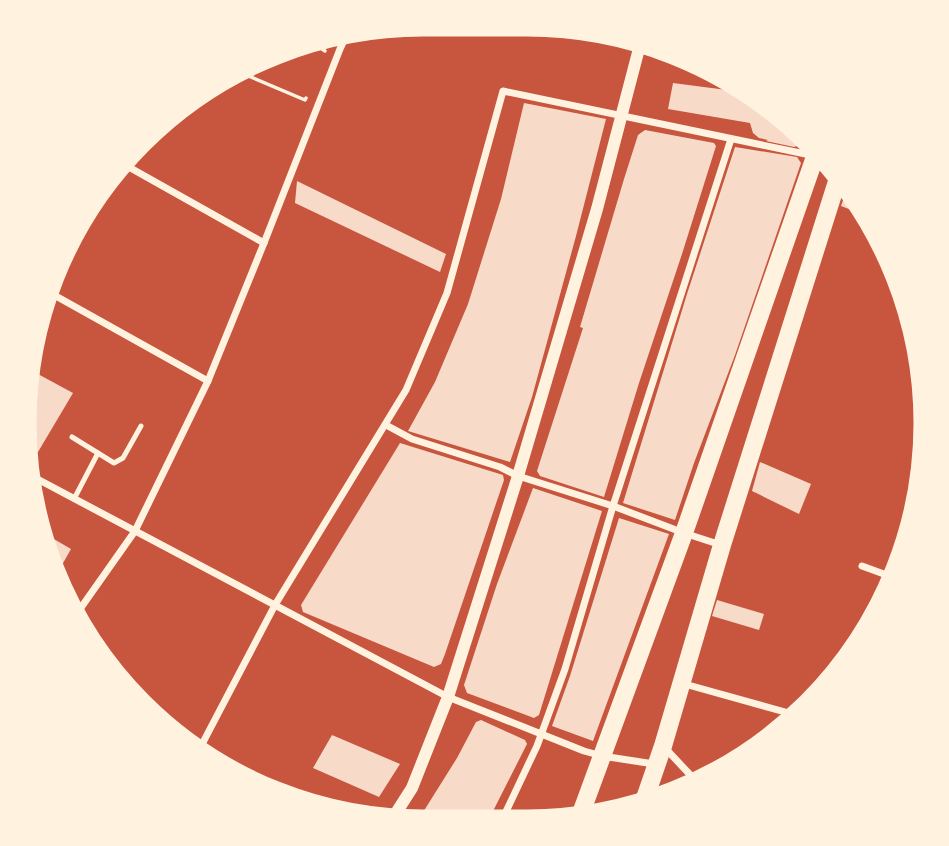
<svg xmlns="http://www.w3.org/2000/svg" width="949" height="846" font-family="'Asap Condensed',sans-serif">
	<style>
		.building { fill: #f7dbc8 }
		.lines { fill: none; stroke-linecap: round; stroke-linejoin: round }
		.path { stroke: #fff3e0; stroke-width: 3.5 }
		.service { stroke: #fff3e0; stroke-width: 5 }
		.minor { stroke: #fff3e0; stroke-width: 7 }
		.tertiary { stroke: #fff3e0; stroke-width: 12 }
		.primary { stroke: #fff3e0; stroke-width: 18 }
		.rim { fill: none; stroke: #fff3e0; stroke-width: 9 }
	</style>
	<rect width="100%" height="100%" fill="#c8553d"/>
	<g class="building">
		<path d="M673,83L750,93L805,141L804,144L794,147L766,141L768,140L759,138L753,133L750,123L668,109Z"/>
		<path d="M524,103L606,119L576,236L532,397L510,462L408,431L435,382L468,304L501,199Z"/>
		<path d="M645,130L714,143L716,146L682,254L639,383L604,497L540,476L537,471L583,328L580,327L624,179L638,135Z"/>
		<path d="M735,147L797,157L801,163L735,355L694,463L675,520L623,503L687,294Z"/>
		<path d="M297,181L446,254L440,272L295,203Z"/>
		<path d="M849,183L865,215L841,206Z"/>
		<path d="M25,367L73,393L38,452L22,443L19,423Z"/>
		<path d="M400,443L503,475L504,480L445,654L441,664L434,667L303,612L301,605Z"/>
		<path d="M760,462L811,484L799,514L752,491Z"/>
		<path d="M533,488L602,511L539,715L534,718L467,693L464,685L497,584Z"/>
		<path d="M619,518L669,534L593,741L552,726L570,676Z"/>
		<path d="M52,538L71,549L53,581L43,554Z"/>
		<path d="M717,600L764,614L759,630L712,616Z"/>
		<path d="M481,720L525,740L527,744L488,821L415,825L457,758L476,722Z"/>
		<path d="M332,735L400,764L379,797L313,768Z"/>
	</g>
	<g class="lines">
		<g class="path">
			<path d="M308,39L325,51"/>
			<path d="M232,69L305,100L306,98"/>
		</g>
		<g class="service">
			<path d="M72,437L114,463L123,458L141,426"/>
			<path d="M74,499L98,453"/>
		</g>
		<g class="minor">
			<path d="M118,161L264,243"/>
			<path d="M45,290L208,381"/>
			<path d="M386,425L412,439L500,467L518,476L613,506L684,533L721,545"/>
			<path d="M26,473L448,697L584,751L602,756L654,764"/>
			<path d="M862,566L892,577"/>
			<path d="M73,619L135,531L208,381L264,243L340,49L350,27"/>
			<path d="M681,683L796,715"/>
			<path d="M665,748L696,781"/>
			<path d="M199,750L275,605L406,390L447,293L503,91L815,156"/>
			<path d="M502,820L537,746L565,669L613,506L731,139"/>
		</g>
		<path class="tertiary" d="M389,824L412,788L448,697L518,476L597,209L641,41"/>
		<g class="primary">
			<path d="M642,807L663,746L722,545L840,172"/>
			<path d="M580,816L684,533L817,151"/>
		</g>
	</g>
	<path d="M0 0H949V846H0ZM423 32H527A391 391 0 0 1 918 423V423A391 391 0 0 1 527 814H423A391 391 0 0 1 32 423V423A391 391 0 0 1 423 32Z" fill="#fff3e0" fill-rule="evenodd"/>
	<path class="rim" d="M423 32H527A391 391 0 0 1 918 423V423A391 391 0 0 1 527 814H423A391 391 0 0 1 32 423V423A391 391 0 0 1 423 32Z"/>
</svg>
